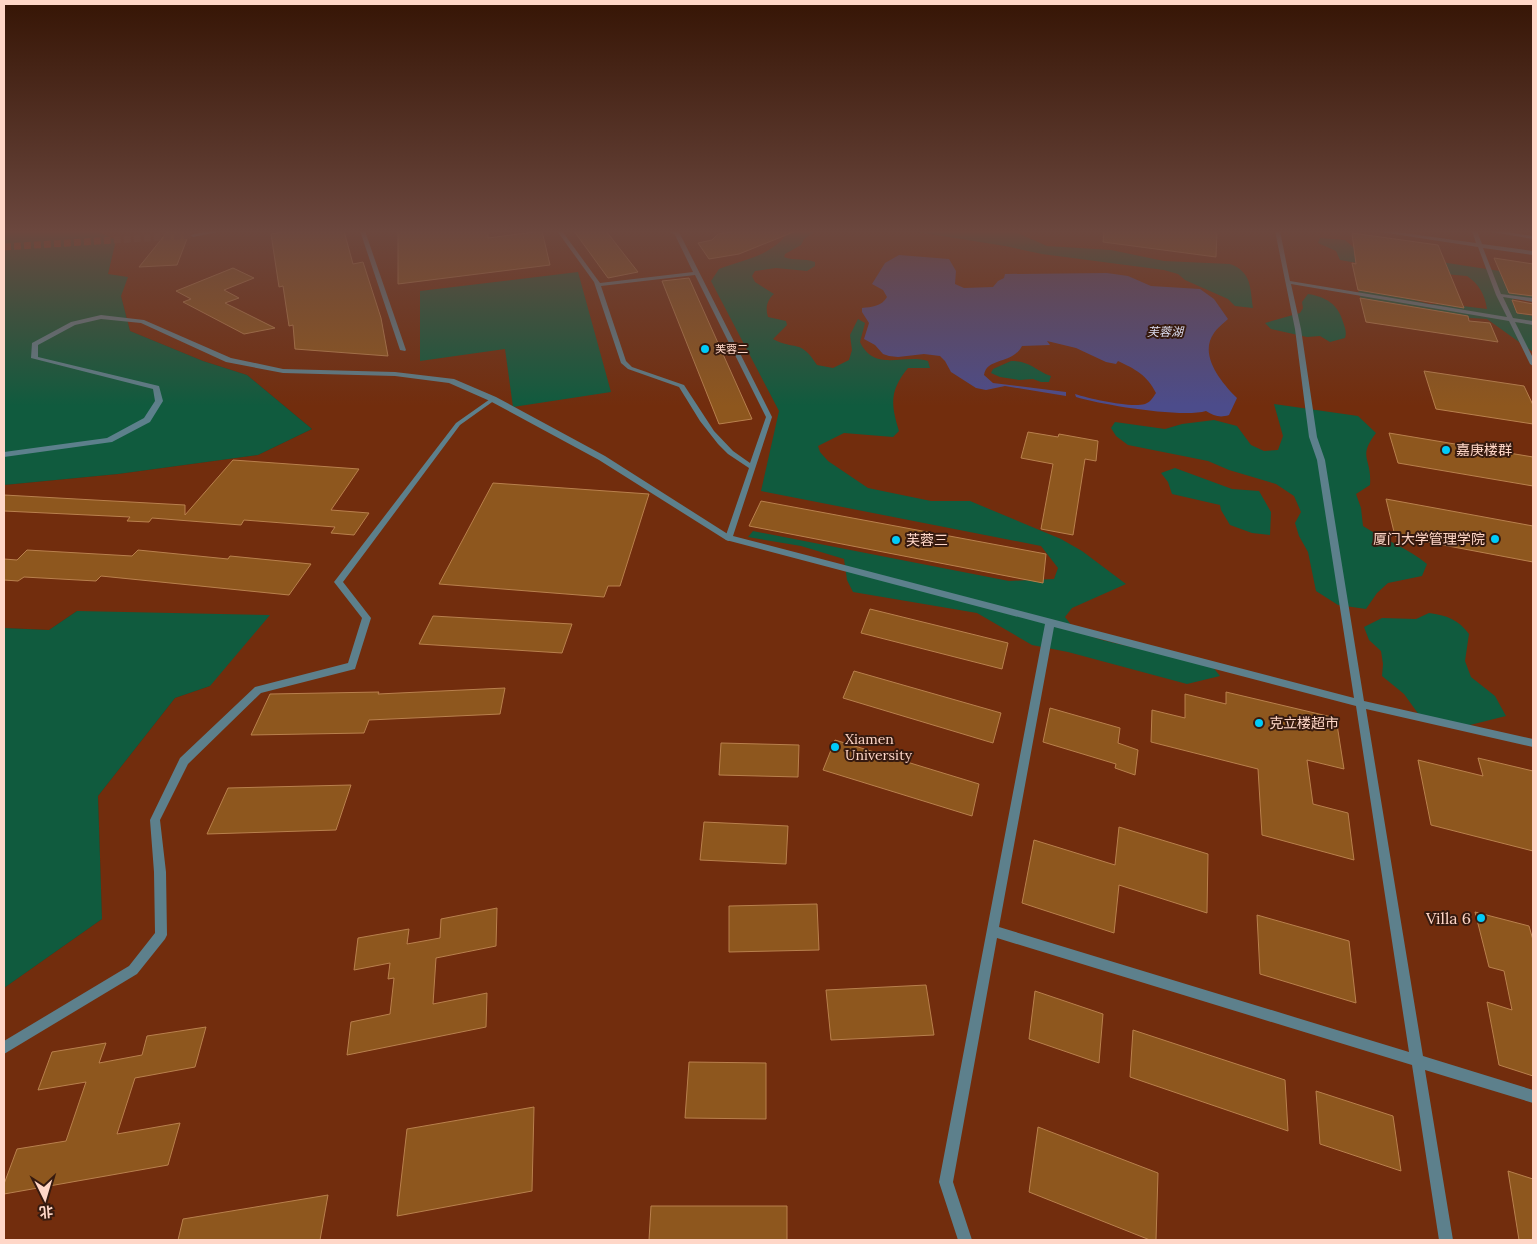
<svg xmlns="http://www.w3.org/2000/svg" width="1537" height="1244" font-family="Lora,'Noto Sans SC',serif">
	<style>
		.built { fill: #722d0d }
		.green { fill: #105b3e }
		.water { fill: #4c4c8b }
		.building { fill: #8e571e; stroke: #b9804d }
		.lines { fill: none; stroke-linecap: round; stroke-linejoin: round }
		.street-tunnel { stroke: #7a4126; stroke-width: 7; stroke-dasharray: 7 3; stroke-linecap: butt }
		.lane { fill: #5d808c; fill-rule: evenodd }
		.street { fill: #5d808c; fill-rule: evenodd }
		.poi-dot { fill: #00cbf9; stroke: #361a0f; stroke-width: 2 }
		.labels { text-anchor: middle; stroke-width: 4; stroke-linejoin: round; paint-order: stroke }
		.far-poi-label { font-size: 11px; fill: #ffd7c8; stroke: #361a0f; text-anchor: start }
		.far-water-label { font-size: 12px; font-style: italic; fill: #dbdcef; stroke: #361a0f }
		.poi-label { font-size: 14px; fill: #ffd7c8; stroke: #361a0f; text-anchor: start }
		.near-poi-label { font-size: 16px; fill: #ffd7c8; stroke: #361a0f; text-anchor: end }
	</style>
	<rect width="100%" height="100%" fill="#632609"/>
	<path class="built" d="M96,231H1533V1240H4V988L102,919L98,796L175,698L210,686L77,611L49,630L4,628V485L118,474L258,455L312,429L247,375L203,361L130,331L121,296L108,274L115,240Z"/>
	<g class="green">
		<path d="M4,231H96L116,240L108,274L128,277L121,296L130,331L203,361L247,375L312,429L258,455L118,474L4,485Z"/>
		<path d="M783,231H816L804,239L801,245L785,254L784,257C794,261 804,258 815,262V266L807,271L776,268L755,271L752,276L755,282L774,294C767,300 765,308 768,317L786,321L787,325L773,339C795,351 800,338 817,365L833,368L849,360L852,350L850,335L858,319L865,323L860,342C875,373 904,353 928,361L930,368H908C889,391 891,405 899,431L893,437L844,433L818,446L820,452L828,461L868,488L931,501H970L1061,539L1082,551L1126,584L1072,608L1065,617L1076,631L1102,640L1212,666L1220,676L1187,684L1068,652L1032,645L977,613L853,592L847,580L844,559L801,546L748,537L753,531L1009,581L1054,579L1058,568L1041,546L761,491L779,411L711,281L719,269C743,260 770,256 786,235Z"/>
		<path d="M911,231H1013L1047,246L1111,250L1164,261L1230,264C1252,272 1250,288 1253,308L1235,306L1228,299L1185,280L1178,274L1164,270L1042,254L1005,246Z"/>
		<path d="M1320,238L1345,240L1353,247L1361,249L1363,264L1340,260L1336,251L1318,243Z"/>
		<path d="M1421,259L1533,276V299L1518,298L1512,300L1517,313L1533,316V352L1487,319L1455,317L1363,303L1358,292L1361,290L1380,291L1429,304L1454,305L1487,309C1485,295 1479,284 1467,276L1433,273Z"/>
		<path d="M578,272L611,392L513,407L505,349L420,361V291Z"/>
		<path d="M1308,294C1326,297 1338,304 1343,322C1345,328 1347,332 1345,338L1330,342L1320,336L1307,337L1271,329L1265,323L1300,313L1303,308L1302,302Z"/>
		<path d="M1011,361C1031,361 1034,370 1051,376L1049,382H1041L1033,379L1019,380L1000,377L991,373L993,369Z"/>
		<path d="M1274,404L1358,416L1376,433C1357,458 1372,457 1370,485L1356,494L1361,508L1363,526C1383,539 1409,549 1427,564L1422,576L1388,583L1377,593L1366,609L1338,605L1316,591L1308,552L1299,536L1295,523L1301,512L1294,496L1276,484L1229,470L1208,461L1128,445L1116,436L1111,428L1115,422L1165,429L1182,424L1214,420L1237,426L1251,445L1264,451L1278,450L1283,436Z"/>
		<path d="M1175,468L1232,489L1259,491L1271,512L1270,535L1252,533L1230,525L1221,510L1220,505L1172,494L1168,482L1161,473Z"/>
		<path d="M77,611L270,615L210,686L175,698L98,796L102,919L4,988V628L49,630Z"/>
		<path d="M1429,613C1446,615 1459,620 1469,634L1465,661L1471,677L1495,696L1506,716L1458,728L1422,719L1404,694L1382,676L1383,664L1381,651L1369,640L1364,627L1382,618L1416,619Z"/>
	</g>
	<path class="water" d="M899,255L949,259L956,271L955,284L964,288L993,287L998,281L1004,278L1005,274L1107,273L1128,276L1151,286L1200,289L1214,299L1228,319C1223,324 1217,328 1214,333C1198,355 1222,383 1237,398L1229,415C1220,418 1214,416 1206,411C1182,418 1102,405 1076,397L1075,394C1091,399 1130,408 1145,404C1151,402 1153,397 1156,393C1147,375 1135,369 1118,361L1116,364L1106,362L1076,348L1047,341L1050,345L1022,346C1012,365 987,357 984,375L993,383L1066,392V396L1005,386L986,390L976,388L951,372L945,361L940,356L924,354L898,357L889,356L883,354L875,345L864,339L869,323L862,312V308C872,307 882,306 887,297L883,290L872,284L885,263Z"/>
	<g class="building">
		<path d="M168,231H190L177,265L139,267Z"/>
		<path d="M288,231H344L353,264L363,262L381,318L388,356L295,349L293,325L289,326L283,286L279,287L271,234Z"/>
		<path d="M398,231H488V238L542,231L550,265L398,284Z"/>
		<path d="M574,231H606L638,272L608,278Z"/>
		<path d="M736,231H796L739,254L709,259L698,243L712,240L718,234Z"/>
		<path d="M1104,231H1217L1216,257L1103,242Z"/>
		<path d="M1352,233L1438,245L1464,308L1358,290L1352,263L1356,264Z"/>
		<path d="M1494,258L1533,264V296L1509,293Z"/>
		<path d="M233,268L254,278L224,290L239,298L225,303L275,328L244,334L183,302L191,299L176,291Z"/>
		<path d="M689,278L752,419L719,424L662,281Z"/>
		<path d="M1360,298L1468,316L1469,321L1490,323L1498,342L1366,322Z"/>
		<path d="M1512,300L1533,304V315L1517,313Z"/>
		<path d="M1424,371L1524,386L1533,405V424L1436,409Z"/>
		<path d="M1028,432L1058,437L1059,434L1098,441L1096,461L1085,459L1073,535L1041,529L1053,464L1021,458Z"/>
		<path d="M1389,433L1533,457V486L1398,463Z"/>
		<path d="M233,460L359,469L331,510L369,513L354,535L331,533L335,527L244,520L241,525L152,518L149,522L127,521L130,517L4,511V495L185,505V515Z"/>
		<path d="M493,483L649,494L620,586H608L604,597L439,584Z"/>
		<path d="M1386,499L1533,526V562L1395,536Z"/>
		<path d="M761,501L1046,554L1043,583L749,526Z"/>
		<path d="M27,550L132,556L138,550L228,559L230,556L311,564L289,595L101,576L96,581L24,577L18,581L4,580V559L17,560Z"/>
		<path d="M870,609L1008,643L1002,669L861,633Z"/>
		<path d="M433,616L572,624L562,653L419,644Z"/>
		<path d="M854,671L1001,713L993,743L843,698Z"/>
		<path d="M505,688L500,714L369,720L364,733L251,735L270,694L379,692L378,694Z"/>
		<path d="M1226,692L1336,718L1344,769L1307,760L1313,804L1348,813L1354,860L1262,835L1258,769L1151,742L1152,710L1185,718V694L1226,704Z"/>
		<path d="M1050,708L1120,728L1118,743L1138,750L1135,775L1115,768L1116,764L1043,742Z"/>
		<path d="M835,740L979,784L972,816L823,770Z"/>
		<path d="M721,743L799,745L798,777L719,775Z"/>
		<path d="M1478,758L1533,771V851L1431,825L1418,760L1483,776Z"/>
		<path d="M351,785L336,830L207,834L228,788Z"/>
		<path d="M704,822L788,826L786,864L700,860Z"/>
		<path d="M1119,827L1208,854L1207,913L1119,885L1114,933L1022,903L1034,840L1115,865Z"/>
		<path d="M817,904L819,950L729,952V906Z"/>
		<path d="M497,908L496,946L436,958L433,1004L487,993L486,1027L347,1055L351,1022L390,1014L394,978L388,979L390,963L354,970L358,938L409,929L407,944L440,938L441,919Z"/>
		<path d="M1475,912L1529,926L1533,940V1076L1499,1065L1487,1002L1512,1010L1504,971L1489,967Z"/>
		<path d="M1257,915L1349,941L1356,1003L1260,974Z"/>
		<path d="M926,985L934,1035L831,1040L826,990Z"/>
		<path d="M1035,991L1103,1014L1099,1063L1029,1039Z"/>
		<path d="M206,1027L195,1067L135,1078L117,1134L180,1123L168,1165L4,1194V1184L17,1149L66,1141L86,1082L38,1090L52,1052L106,1043L99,1063L142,1055L147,1036Z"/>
		<path d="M1133,1030L1285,1080L1288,1131L1130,1077Z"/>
		<path d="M689,1062L766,1063V1119L685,1118Z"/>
		<path d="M1316,1091L1393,1116L1401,1171L1320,1144Z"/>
		<path d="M534,1107L532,1191L397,1216L407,1129Z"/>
		<path d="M1038,1127L1158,1173L1156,1240H1150L1029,1192Z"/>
		<path d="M1508,1171L1533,1179V1240H1519Z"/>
		<path d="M328,1195L320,1240H178L183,1219Z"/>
		<path d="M651,1206H787V1240H649Z"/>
	</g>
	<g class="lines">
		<path class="street-tunnel" d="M4,247L193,235"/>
		<g class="lane">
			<path d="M208,231H223L193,237L190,235Z"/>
			<path d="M360,231H365L406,350L405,351L400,350Z"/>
			<path d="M557,231H562L600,283L693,272L675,235L669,231H676L680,234L772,417L733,536L1354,698L1317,460L1309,437L1295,329L1275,231H1280L1290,281L1507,317L1496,295L1478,247L1374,231H1390L1476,243L1472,231H1477L1482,244L1533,251V255L1483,248L1501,294L1533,298V302L1503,297L1513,318L1533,321V325L1515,322L1533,358V366L1530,364L1509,321L1291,284L1301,329L1317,437L1325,460L1364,701L1533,739V747L1366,709L1423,1056L1533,1090V1103L1425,1070L1453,1240H1439L1412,1065L997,938L953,1182L972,1240H958L939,1182L1045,624L726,540L725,538L749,468L728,454L718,444L700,421L679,387L628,369L621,363L594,282ZM695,275L766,417L750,463L733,451L714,431L684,385L632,367L626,361L601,286ZM1054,627L1356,706L1409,1052L999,927Z"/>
			<path d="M1485,231H1500L1533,236V239Z"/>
			<path d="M493,397L495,398V400L460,425L343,582L371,618L355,669L261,693L188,764L160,820L166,872L167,935L165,939L137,974L4,1054V1041L129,966L155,933L154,872L150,820L180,758L255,687L348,663L362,618L334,582L456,423Z"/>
		</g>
		<path class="street" d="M101,315L144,320L231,358L283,369L395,372L454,379L496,397L605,456L734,538L729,541L726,540L599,460L490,401L449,383L395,376L283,373L226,362L141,323L101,319L75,325L38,345V357L159,386L163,401L150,422L112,442L4,457V452L107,438L144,418L155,401L153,389L31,358L32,343L71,322Z"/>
	</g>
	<linearGradient id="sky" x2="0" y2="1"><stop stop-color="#361505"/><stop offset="0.57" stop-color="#6b473e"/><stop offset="1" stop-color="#6b473e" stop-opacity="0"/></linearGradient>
	<rect width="1537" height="406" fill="url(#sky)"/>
	<g class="poi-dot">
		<circle cx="705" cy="349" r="5"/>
		<circle cx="1446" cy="450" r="5"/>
		<circle cx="1495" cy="539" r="5"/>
		<circle cx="896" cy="540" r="5"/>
		<circle cx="1259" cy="723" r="5"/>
		<circle cx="835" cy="747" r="5"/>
		<circle cx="1481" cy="918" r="5"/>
	</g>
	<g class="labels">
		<g class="far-poi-label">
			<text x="715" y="353">芙蓉二</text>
		</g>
		<g class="far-water-label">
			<text x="1165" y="336">芙蓉湖</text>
		</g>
		<g class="poi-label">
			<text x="1456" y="455">嘉庚楼群</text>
			<text x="1485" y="544" text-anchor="end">厦门大学管理学院</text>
			<text x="906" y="545">芙蓉三</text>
			<text x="1269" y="728">克立楼超市</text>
			<text x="845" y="744">Xiamen<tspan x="845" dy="16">University</tspan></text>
		</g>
		<g class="near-poi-label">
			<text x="1471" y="924">Villa 6</text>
		</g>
	</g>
	<rect width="1537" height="1244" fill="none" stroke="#ffd7c8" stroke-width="10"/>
	<g transform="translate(45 1199) rotate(175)" stroke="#361a0f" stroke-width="4" paint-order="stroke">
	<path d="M0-4L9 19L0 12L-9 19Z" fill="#ffd7c8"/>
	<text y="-8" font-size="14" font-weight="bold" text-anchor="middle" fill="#ffd7c8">北</text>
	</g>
</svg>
